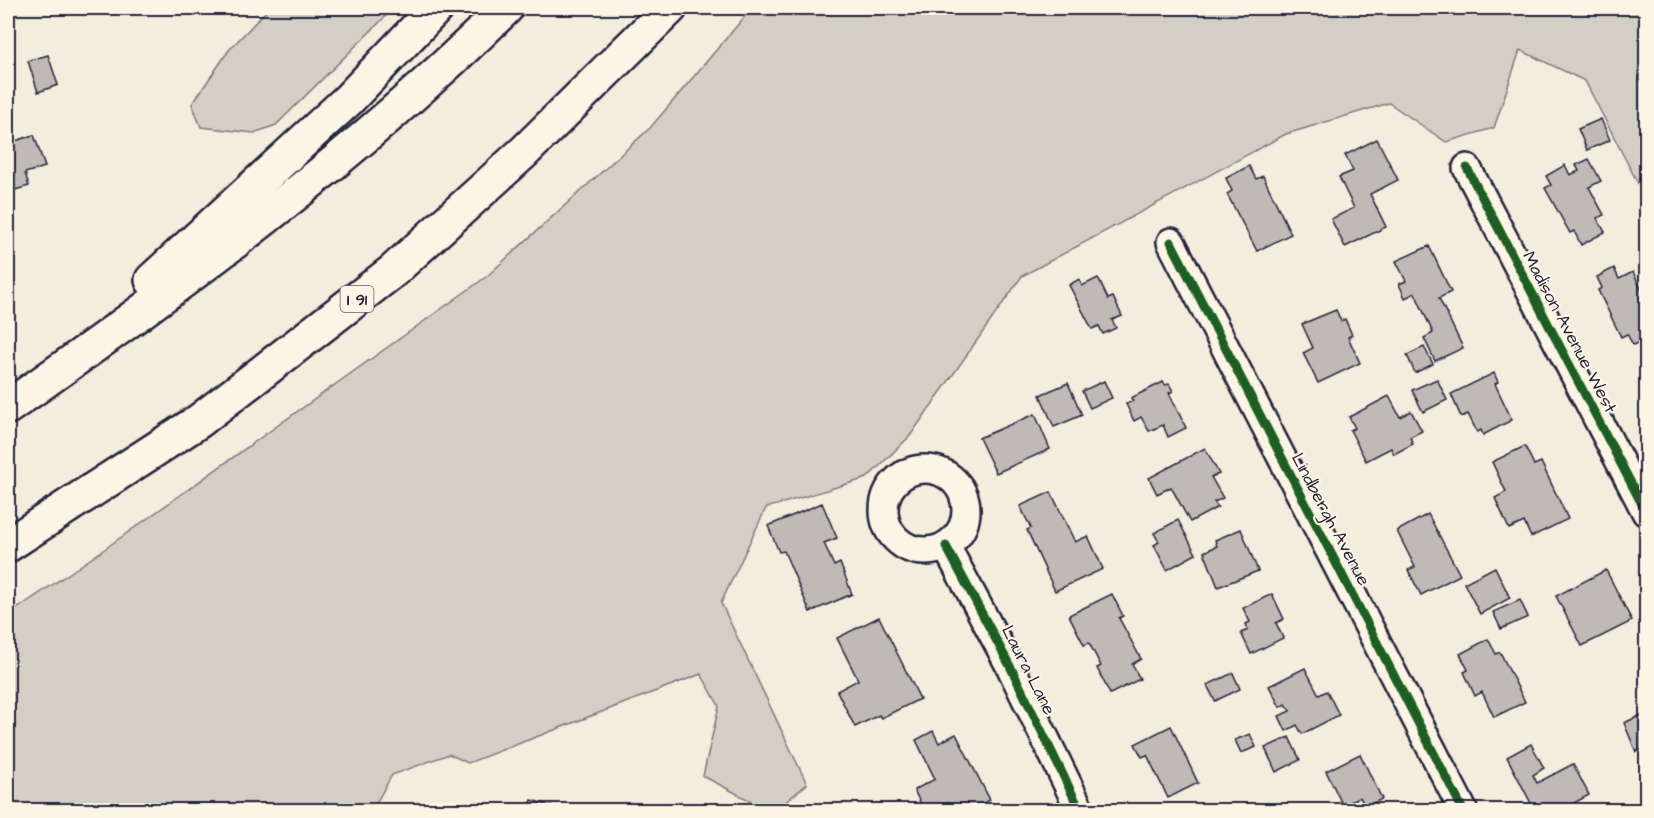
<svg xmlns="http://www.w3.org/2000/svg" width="1654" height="818" font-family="'Architects Daughter',sans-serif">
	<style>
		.green { fill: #d4cfc6; stroke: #7b7880; stroke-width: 1.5 }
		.building { fill: #bfbab6; stroke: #22223b; stroke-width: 1.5 }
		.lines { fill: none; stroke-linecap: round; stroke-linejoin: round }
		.minor-casing { stroke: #22223b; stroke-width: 32 }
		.motorway-casing { stroke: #22223b; stroke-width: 38 }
		.minor { stroke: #fcf5e5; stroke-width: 27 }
		.motorway { stroke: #fcf5e5; stroke-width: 33 }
		.cycleway-casing { stroke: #fcf5e5; stroke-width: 13 }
		.cycleway { stroke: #1b5e20; stroke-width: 9 }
		.labels { text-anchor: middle; stroke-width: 4.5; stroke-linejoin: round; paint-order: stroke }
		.shield { fill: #fcf5e5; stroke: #63616e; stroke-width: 1.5 }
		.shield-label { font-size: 16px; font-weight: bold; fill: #22223b }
		.street-label { font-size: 18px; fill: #22223b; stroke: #fcf5e5 }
	</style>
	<rect width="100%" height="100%" fill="#f3edde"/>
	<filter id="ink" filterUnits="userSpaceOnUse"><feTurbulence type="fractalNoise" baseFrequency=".0167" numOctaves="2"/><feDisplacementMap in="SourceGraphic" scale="12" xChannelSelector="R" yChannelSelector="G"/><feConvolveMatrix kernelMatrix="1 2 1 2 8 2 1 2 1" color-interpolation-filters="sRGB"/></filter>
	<g filter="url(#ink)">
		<g class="green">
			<path d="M269,8H394L276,125L254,133L201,127L192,104L229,50Z"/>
			<path d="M752,8H1646V199L1585,81L1520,50L1494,128L1446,142L1389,103L1286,134L1022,276L910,436L867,478L766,508L721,603L807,784L776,810H768L703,776L719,706L701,674L468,763L449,754L392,775L372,810H175L168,804L147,810H8V615L99,553L486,277L650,128Z"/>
		</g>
		<g class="building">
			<path d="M48,55L58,85L38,92L28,61Z"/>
			<path d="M9,119L15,141L34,135L45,167L25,173L29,186L8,192Z"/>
			<path d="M1601,119L1610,140L1587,150L1578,129Z"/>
			<path d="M1377,139L1398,180L1370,194L1386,227L1345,247L1331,219L1354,208L1339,177L1353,171L1345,155Z"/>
			<path d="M1589,159L1601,181L1589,187L1604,215L1597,218L1605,232L1581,245L1574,231L1570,233L1545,188L1551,185L1546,176L1565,165L1570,175L1579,171L1576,165Z"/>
			<path d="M1249,166L1256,179L1263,176L1291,234L1257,251L1227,194L1232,191L1226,178Z"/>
			<path d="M1429,246L1451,292L1439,298L1463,348L1435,361L1424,338L1433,333L1415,293L1405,298L1399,284L1406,281L1396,261Z"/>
			<path d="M1614,268L1619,279L1633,272L1646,299V339L1633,345L1627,334L1621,337L1598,290L1602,288L1597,277Z"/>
			<path d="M1098,278L1108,299L1113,297L1122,316L1112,320L1116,328L1103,334L1099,326L1092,329L1069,285L1079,279L1082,286Z"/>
			<path d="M1336,310L1341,321L1345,319L1352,335L1348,337L1360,363L1318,383L1303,353L1313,348L1302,324Z"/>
			<path d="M1424,347L1433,364L1415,373L1407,355Z"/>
			<path d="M1494,373L1498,382L1495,384L1512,420L1483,435L1481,430L1477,432L1468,414L1461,417L1451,394Z"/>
			<path d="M1437,379L1447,400L1423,412L1412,390Z"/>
			<path d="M1104,381L1112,398L1090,408L1082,391Z"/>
			<path d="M1163,382L1165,385L1169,384L1173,391L1169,393L1186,428L1168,437L1163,425L1149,431L1141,417L1134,421L1126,404L1133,401L1131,398Z"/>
			<path d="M1068,383L1082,415L1054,427L1040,395Z"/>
			<path d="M1389,396L1400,417L1411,411L1422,431L1410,437L1413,444L1394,454L1391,448L1366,461L1350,430L1355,428L1349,417Z"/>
			<path d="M1035,414L1050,449L996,473L979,438Z"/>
			<path d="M1525,446L1534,465L1541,462L1568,519L1531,537L1524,522L1509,529L1495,498L1506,492L1492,462Z"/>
			<path d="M1205,448L1219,474L1211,477L1223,498L1214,502L1218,507L1190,522L1171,487L1157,494L1149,478Z"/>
			<path d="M1051,492L1075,542L1088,536L1103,569L1055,591L1027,530L1031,528L1020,506Z"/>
			<path d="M822,503L837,538L824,543L834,566L840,563L852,594L810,612L784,551L779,552L768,526Z"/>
			<path d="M1428,514L1460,575L1421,595L1408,570L1415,567L1397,531Z"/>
			<path d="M1178,520L1196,554L1167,570L1154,545L1159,542L1154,533Z"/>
			<path d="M1241,529L1258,571L1218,587L1204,552L1217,546L1215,540Z"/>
			<path d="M1495,567L1510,598L1480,614L1464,583Z"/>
			<path d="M1606,570L1632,621L1582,646L1556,596Z"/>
			<path d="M1112,594L1123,616L1119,618L1141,659L1132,664L1140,679L1110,694L1097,668L1101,666L1089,643L1084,645L1069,615Z"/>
			<path d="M1272,594L1284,619L1276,623L1283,638L1251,654L1241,633L1248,630L1246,624L1250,622L1243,608Z"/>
			<path d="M1520,600L1528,617L1501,629L1493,612Z"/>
			<path d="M879,617L920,699L881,718L879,715L855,727L837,691L858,680L837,638Z"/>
			<path d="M1488,639L1496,654L1500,652L1525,702L1494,717L1482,692L1475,696L1464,672L1468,670L1460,654Z"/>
			<path d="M1305,668L1319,695L1327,691L1339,715L1302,734L1297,725L1286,731L1279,716L1290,711L1286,704L1280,707L1269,686Z"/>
			<path d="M1233,673L1240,689L1215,701L1207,685Z"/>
			<path d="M1646,713V747L1636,752L1624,723Z"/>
			<path d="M1171,726L1198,783L1168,798L1147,755L1142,757L1135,744Z"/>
			<path d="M933,731L939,743L956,734L990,800L969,810H952L948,803L934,810H924L914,790L935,779L916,740Z"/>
			<path d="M1250,734L1256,747L1241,753L1235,740Z"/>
			<path d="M1289,737L1300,760L1276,772L1265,748Z"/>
			<path d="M1531,744L1544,768L1533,775L1537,783L1573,764L1589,795L1561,810H1531L1534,809L1507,757Z"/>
			<path d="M1360,754L1382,799L1365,807L1360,797L1343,806L1326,771Z"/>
			<path d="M532,800L562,810H528Z"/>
		</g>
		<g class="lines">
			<g class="minor-casing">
				<g id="minor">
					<path d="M1467,168L1646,512"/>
					<path d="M1171,242L1463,810"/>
					<circle cx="925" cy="510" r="41"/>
					<path d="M946,546L1011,668L1080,810"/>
				</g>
			</g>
			<g class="motorway-casing">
				<g id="motorway">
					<path d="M152,280L348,100L436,8"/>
					<path d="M8,407C182,285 354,158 506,8"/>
					<path d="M8,545L199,421L393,271L524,152L670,8"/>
				</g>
			</g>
			<use href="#minor" class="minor"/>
			<use href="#motorway" class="motorway"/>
			<g class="cycleway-casing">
				<g id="cycleway">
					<path d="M1467,168L1646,512"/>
					<path d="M1171,242L1463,810"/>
					<path d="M946,546L1011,668L1080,810"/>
				</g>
			</g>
			<use href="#cycleway" class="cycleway"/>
		</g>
	</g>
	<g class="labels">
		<rect class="shield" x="340.5" y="286" width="33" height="26" rx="4.5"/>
		<g class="shield-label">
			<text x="357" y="305">I 91</text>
		</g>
		<g class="street-label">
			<text transform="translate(1570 332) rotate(62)" y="6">Madison Avenue West</text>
			<text transform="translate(1331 519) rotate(62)" y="6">Lindbergh Avenue</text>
			<text transform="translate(1029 670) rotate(63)" y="6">Laura Lane</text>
		</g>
	</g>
	<rect width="1654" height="818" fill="none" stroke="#fcf5e5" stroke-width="30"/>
	<rect x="15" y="15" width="1624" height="788" fill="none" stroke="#22223b" stroke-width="2" filter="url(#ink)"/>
</svg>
